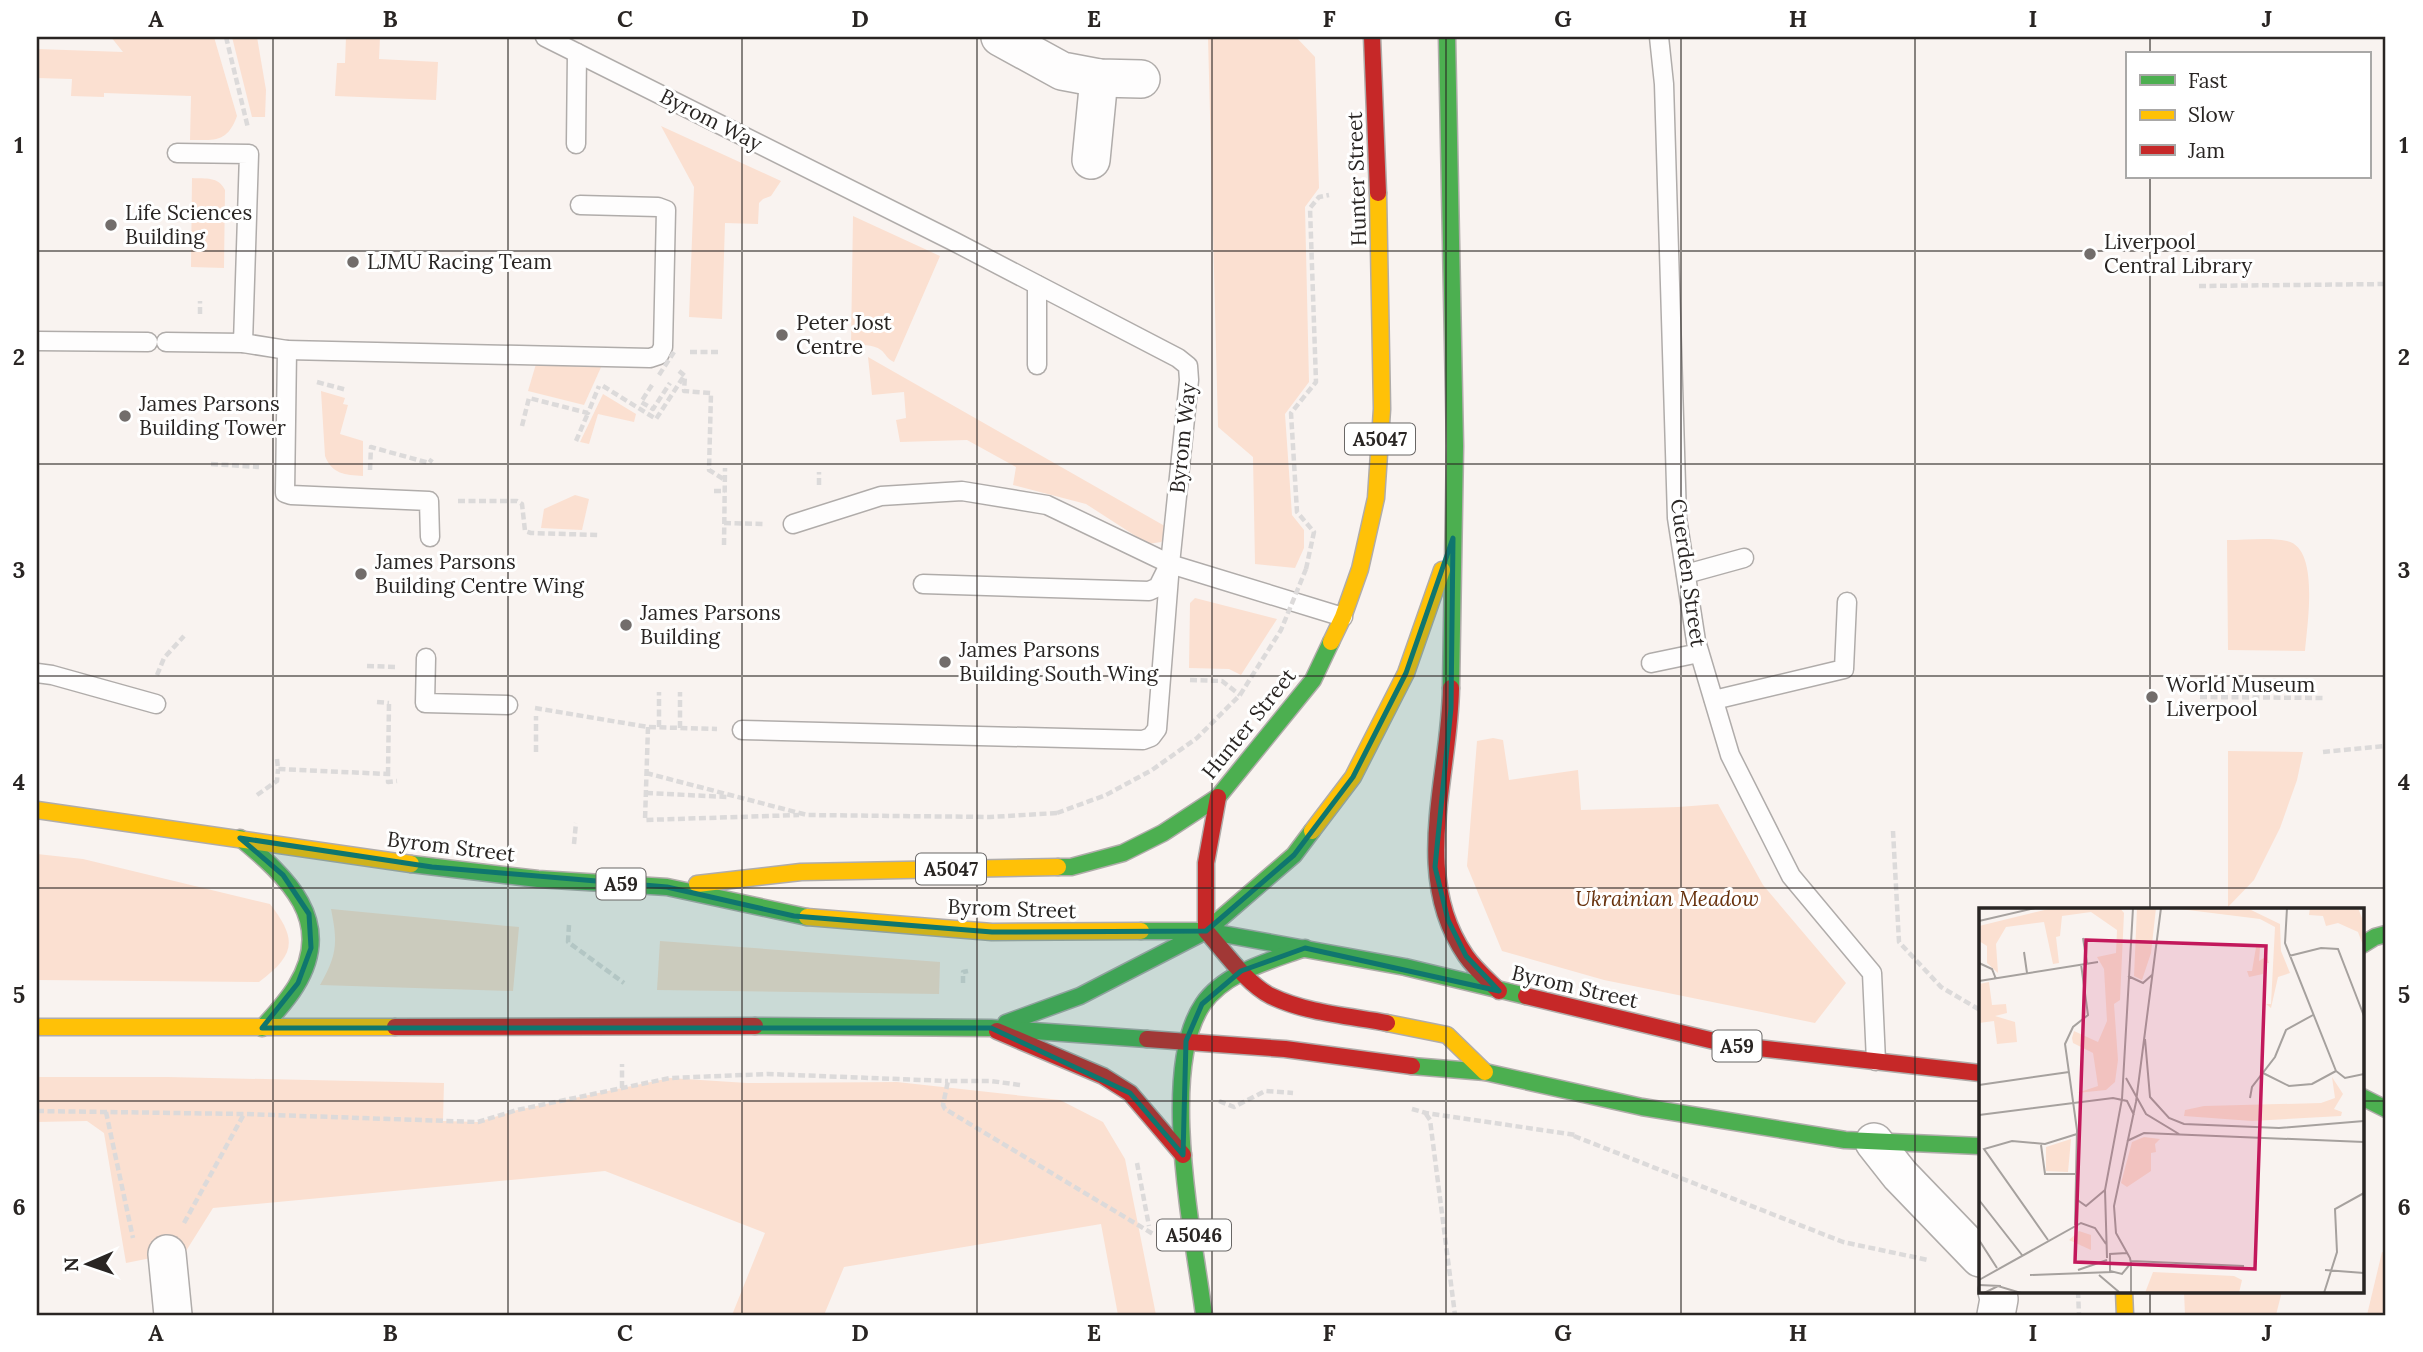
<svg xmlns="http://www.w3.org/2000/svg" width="2423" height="1352" font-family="Lora,serif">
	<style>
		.green { fill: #fbe0d1 }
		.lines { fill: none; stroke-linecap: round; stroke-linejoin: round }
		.lane-casing { stroke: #b0acaa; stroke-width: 21 }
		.street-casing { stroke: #b0acaa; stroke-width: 40 }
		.fast-casing { stroke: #b0acaa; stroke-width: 19 }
		.slow-casing { stroke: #b0acaa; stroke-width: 19 }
		.jam-casing { stroke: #b0acaa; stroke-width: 19 }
		.path { stroke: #dcdada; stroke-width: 4.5; stroke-dasharray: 7 3.5; stroke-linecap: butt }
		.lane { stroke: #fefdfd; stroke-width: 18 }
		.street { stroke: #fefdfd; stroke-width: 37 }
		.fast { stroke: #4caf50; stroke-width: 16 }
		.slow { stroke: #ffc107; stroke-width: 16 }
		.jam { stroke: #c62828; stroke-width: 16 }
		.path-bridge { stroke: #dcdada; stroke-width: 4.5; stroke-dasharray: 7 3.5; stroke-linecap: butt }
		.marked { fill: #0f766e; fill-opacity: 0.2; stroke: #0f766e; stroke-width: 5; stroke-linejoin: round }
		.grid { fill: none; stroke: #292523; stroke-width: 2; stroke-opacity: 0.55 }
		.poi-dot { fill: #726d6b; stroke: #fff; stroke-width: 2.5 }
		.labels { text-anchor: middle; stroke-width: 6; stroke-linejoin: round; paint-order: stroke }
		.shield { fill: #fff; stroke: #696665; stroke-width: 2 }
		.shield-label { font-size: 19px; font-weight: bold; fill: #292523 }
		.street-label { font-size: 21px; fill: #292523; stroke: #fff }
		.poi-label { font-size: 21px; fill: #292523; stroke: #fff; text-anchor: start }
		.park-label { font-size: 21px; font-style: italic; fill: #68320d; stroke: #fff }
		.inset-road { fill: none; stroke: #a6a19e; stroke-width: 2 }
		.view { fill: #c2185b; fill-opacity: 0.15; stroke: #c2185b; stroke-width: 3.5 }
		.inset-edge { fill: none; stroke: #292523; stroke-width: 3.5 }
		.neatline { fill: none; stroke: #292523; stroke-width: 2.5 }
		.grid-label { font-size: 23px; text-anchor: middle; font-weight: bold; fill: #292523 }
	</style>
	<rect width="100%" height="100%" fill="#f9f3f0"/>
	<g class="green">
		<path d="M111,37H214L237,116C227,143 215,140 190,140L191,96L104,93V97L71,96L72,79L37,78V49L123,52Z"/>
		<path d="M232,37H257L266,90L265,117H252Z"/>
		<path d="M346,37H380L379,59L438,62L436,100L335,96L337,63H345Z"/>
		<path d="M1208,37H1296L1315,57L1319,188L1305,207L1309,382L1285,414L1292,515L1304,530V548L1295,568L1255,564L1253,457L1218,427Z"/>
		<path d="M661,126L781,181L771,196L763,199L759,203L758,224L725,223L722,319L689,317L694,187Z"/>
		<path d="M192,178C206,179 218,176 225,190L224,268L191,267Z"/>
		<path d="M853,216L940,256L894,362C887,359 886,354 881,350C873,344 860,345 851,344Z"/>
		<path d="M868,357L1170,529L1169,535L1161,542L1148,544L1086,504L1013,485L1016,467L967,440L900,442L896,420L906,418L904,392L872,395Z"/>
		<path d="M536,364L602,365L584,405L528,391Z"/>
		<path d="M321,391L345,398L343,404L348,405L340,434L363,441V476C345,475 332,474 325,456Z"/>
		<path d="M603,394L636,414L634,422L598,414L589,444L580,442Z"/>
		<path d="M575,495L589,499L582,530L541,528L544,509Z"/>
		<path d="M2227,540C2246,540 2269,537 2287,541C2320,548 2307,625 2305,651L2228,650Z"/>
		<path d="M1195,598L1277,619L1241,675L1229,669L1189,668L1190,603Z"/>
		<path d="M1493,738L1503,740L1509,780L1578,770L1581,810L1678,807L1718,804L1763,885L1846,983L1815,1023L1604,980L1502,951L1467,866L1477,741Z"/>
		<path d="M2228,751L2303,752L2297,780L2280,828L2254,880L2228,907Z"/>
		<path d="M37,854L83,859L270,904C298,940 295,955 259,982L37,980Z"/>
		<path d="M331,909L519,927L513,991L320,985C337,955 338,943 331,909Z"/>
		<path d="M660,941L940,962L939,994L657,990Z"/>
		<path d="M37,1077H168L444,1083L443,1121L478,1122L517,1110L670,1078L747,1083L897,1082L1060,1100L1103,1122L1125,1159L1156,1315H1118L1101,1224L844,1267L824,1315H732L765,1233L605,1171L213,1208L186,1251L126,1263L104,1133L87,1121L37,1122Z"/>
		<path d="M2382,1252L2386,1253V1315H2367Z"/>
		<path d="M2184,1291H2282L2276,1315H2185Z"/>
	</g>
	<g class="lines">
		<g class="lane-casing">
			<g id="lane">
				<path d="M545,37L953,241L1178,358L1188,366L1189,380L1170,564L1157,729L1151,737L1143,740L742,730"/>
				<path d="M1659,37L1664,84L1677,518L1696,641L1730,755L1791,876L1872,973L1876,1061"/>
				<path d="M576,144L577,53"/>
				<path d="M1037,285V365"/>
				<path d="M37,341L148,342"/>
				<path d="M166,342L243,343L249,154L177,153"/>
				<path d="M243,343L287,350L285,493L291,495L429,501L430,537"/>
				<path d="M287,350L650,358L659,355L663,347L666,210L658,207L580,205"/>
				<path d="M793,524L881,496L962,491L1047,505L1170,564L1343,617"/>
				<path d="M1686,574L1744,558"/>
				<path d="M923,584L1149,591L1158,587L1166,571"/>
				<path d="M426,658L425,703L508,705"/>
				<path d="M1651,663L1699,653"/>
				<path d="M37,673L52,675L156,704"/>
				<path d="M1714,700L1844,669L1847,602"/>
			</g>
		</g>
		<g class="street-casing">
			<g id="street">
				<path d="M1000,37L1062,71L1099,78L1141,79"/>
				<path d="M1091,160L1099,78"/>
				<path d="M1874,1142L1900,1175L1980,1258"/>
				<path d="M167,1254L173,1315"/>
				<path d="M1996,1315L1999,1299L1997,1291"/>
			</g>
		</g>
		<g class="fast-casing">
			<g id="fast">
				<path d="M1447,37L1455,446L1451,688"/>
				<path d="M240,838C287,877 336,921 296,986C287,1001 274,1015 262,1028"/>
				<path d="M411,864L538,879L667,887L807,917"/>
				<path d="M1058,867H1071L1123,853L1163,833L1218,797L1313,680L1331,642"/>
				<path d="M1141,931H1206L1405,967L1526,996"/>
				<path d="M2362,945L2375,937L2386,934"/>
				<path d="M1006,1023L1080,996L1206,931L1294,855L1312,831"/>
				<path d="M755,1026L991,1028L1147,1039"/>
				<path d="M1412,1066L1485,1072L1642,1107L1845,1140L1980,1146"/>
				<path d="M2362,1097L2386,1109"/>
				<path d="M1204,1315C1194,1238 1158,1070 1203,1004C1225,972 1270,961 1305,948"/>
			</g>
		</g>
		<g class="slow-casing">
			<g id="slow">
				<path d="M1331,642L1343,617L1360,569L1376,498L1382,409L1378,193"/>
				<path d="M37,810L411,864"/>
				<path d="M1312,831L1353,777L1406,673L1442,570"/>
				<path d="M697,884L801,872L1058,867"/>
				<path d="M807,917L992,932L1141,931"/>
				<path d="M1387,1023L1447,1035L1485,1072"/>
				<path d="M37,1027H395"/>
				<path d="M2124,1291L2125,1315"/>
			</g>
		</g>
		<g class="jam-casing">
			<g id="jam">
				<path d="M1372,37L1378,193"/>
				<path d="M1451,688C1450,777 1410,875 1466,956C1475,969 1488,980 1499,991"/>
				<path d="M1218,797L1206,863V931C1224,951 1247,984 1271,996C1306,1013 1349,1016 1387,1023"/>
				<path d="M1526,996L1731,1045L1980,1073"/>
				<path d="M395,1027L755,1026"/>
				<path d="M997,1031L1103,1076L1130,1093L1183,1155"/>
				<path d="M1147,1039L1285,1049L1412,1066"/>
			</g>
		</g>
		<g class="path">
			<path d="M226,37L248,128"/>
			<path d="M2199,286L2386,284"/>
			<path d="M200,314V301"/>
			<path d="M690,352H721"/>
			<path d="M679,371L685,376L684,391L711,393L709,470L725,480"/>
			<path d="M317,382L347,390"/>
			<path d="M652,385L641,402L653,409L670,383"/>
			<path d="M603,386L656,419L684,376"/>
			<path d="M522,426L529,398L588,413L599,386"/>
			<path d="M576,441L588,413"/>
			<path d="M211,464L259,467"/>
			<path d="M370,470L371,447L429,463L432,459"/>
			<path d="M819,485V472"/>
			<path d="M714,491H725"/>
			<path d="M458,501H517L522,504L525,531L531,533L598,535"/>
			<path d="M724,523L764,524"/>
			<path d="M724,545L725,468"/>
			<path d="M1306,569L1314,532L1297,512L1291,413L1316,382L1310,208L1319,197L1329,195"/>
			<path d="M367,666L397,667"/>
			<path d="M157,675L164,658L184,636"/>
			<path d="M1190,680L1222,681L1240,695"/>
			<path d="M2200,697L2323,698"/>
			<path d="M377,702L389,703"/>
			<path d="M535,708L648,727L717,729"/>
			<path d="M648,727L645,820L799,815"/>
			<path d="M659,727V692"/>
			<path d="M680,728V692"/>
			<path d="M536,752V716"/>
			<path d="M2323,752L2386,746"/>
			<path d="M277,759L278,769L388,774V782L397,781"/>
			<path d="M646,773L807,815L990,817L1057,813"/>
			<path d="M388,774L389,703"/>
			<path d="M646,793L728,797"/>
			<path d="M257,795L277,781L278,769"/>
			<path d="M1893,831L1899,942L1941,987L1980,1010"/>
			<path d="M574,844L576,823"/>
			<path d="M569,925L568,942L624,983"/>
			<path d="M963,983V972L968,971"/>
			<path d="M1020,1085L991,1081H948L943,1105L945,1109L1153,1234"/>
			<path d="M622,1088V1064"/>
			<path d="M1219,1101L1234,1107L1265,1091L1293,1093"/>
			<path d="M1412,1109L1426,1113L1576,1135"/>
			<path d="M37,1111L244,1114L478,1122L517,1110L670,1078L768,1074L948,1081"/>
			<path d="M106,1112L133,1238"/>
			<path d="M1426,1114L1430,1120L1455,1315"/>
			<path d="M1574,1136L1843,1242L1928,1260"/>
			<path d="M1137,1163L1149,1226"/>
			<path d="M184,1223L244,1114"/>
			<path d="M2078,1291L2079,1315"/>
		</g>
		<use href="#lane" class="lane"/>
		<use href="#street" class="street"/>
		<use href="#fast" class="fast"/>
		<use href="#slow" class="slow"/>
		<use href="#jam" class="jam"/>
		<g class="path-bridge">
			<path d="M659,375L674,352"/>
			<path d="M1057,813L1106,795L1152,770L1197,738L1240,695L1281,630L1306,569"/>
		</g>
	</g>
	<path class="marked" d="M1453,538L1451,708L1435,867L1448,920L1466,956L1499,991L1305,948L1241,971L1202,1004L1186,1041L1183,1155L1130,1093L991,1028H262L298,983L311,948L309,914L283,875L240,838L432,867L667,887L794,916L992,932L1206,931L1294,855L1353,777L1406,673Z"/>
	<path class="grid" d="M273,37V1315M508,37V1315M742,37V1315M977,37V1315M1212,37V1315M1446,37V1315M1681,37V1315M1915,37V1315M2150,37V54M2150,177V909M37,251H2386M37,464H2386M37,676H2386M37,888H2386M37,1101H1980M2362,1101H2386M2150,1291V1315"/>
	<g class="poi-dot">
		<circle cx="111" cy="225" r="7"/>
		<circle cx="2090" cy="254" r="7"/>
		<circle cx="353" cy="262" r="7"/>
		<circle cx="782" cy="335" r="7"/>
		<circle cx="125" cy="416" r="7"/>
		<circle cx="361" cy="574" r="7"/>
		<circle cx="626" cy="625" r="7"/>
		<circle cx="945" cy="662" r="7"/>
		<circle cx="2152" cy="697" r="7"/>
	</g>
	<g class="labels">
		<g class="shield">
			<rect x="1345" y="423.5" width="70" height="31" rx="5"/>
			<rect x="916" y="853.5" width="70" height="31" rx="5"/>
			<rect x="596.5" y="868.5" width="49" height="31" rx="5"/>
			<rect x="1712.5" y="1030.5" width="49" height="31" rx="5"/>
			<rect x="1157" y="1219.5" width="74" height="31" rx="5"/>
		</g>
		<g class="shield-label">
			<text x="1380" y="446">A5047</text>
			<text x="951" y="876">A5047</text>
			<text x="621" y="891">A59</text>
			<text x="1737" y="1053">A59</text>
			<text x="1194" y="1242">A5046</text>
		</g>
		<g class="street-label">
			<text transform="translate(711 120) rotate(27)" y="7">Byrom Way</text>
			<text transform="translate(1357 179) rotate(-92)" y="7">Hunter Street</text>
			<text transform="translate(1183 438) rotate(-84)" y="7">Byrom Way</text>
			<text transform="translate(1688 573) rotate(82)" y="7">Cuerden Street</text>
			<text transform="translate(1249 724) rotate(-51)" y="7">Hunter Street</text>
			<text transform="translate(451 847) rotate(7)" y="7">Byrom Street</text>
			<text transform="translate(1012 909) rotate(2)" y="7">Byrom Street</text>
			<text transform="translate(1575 987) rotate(13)" y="7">Byrom Street</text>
		</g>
		<g class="poi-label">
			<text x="125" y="220">Life Sciences<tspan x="125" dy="24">Building</tspan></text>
			<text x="2104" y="249">Liverpool<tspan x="2104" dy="24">Central Library</tspan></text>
			<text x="367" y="269">LJMU Racing Team</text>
			<text x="796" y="330">Peter Jost<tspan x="796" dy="24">Centre</tspan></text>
			<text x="139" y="411">James Parsons<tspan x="139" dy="24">Building Tower</tspan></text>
			<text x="375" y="569">James Parsons<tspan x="375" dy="24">Building Centre Wing</tspan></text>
			<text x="640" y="620">James Parsons<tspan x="640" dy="24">Building</tspan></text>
			<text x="959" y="657">James Parsons<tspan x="959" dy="24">Building South Wing</tspan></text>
			<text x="2166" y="692">World Museum<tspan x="2166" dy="24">Liverpool</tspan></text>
		</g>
		<g class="park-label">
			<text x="1667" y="906">Ukrainian Meadow</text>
		</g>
	</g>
	<g transform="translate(1979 908)">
		<rect width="385" height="385" fill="#f9f3f0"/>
		<path d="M74,0H141L145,5L141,92L135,96L139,152L136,174L127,182L98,185L119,178L114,145L94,135L93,130L95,123L119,134L128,113L125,61L118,49L137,45L138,22L112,4L83,8L81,28L77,29L80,55L74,56L65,14L27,19L17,36L19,65L8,55V38L0,33V18ZM158,0H177L172,45L163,72L155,68ZM193,0H282L270,1L301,16L302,43L311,65L299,69L292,100L287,96H292L296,19L281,11ZM331,0H379L385,15V40L379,24L359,15L347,18L344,8L330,7ZM277,39H281L280,53L288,48L290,55H285L284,66L270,69L268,63H273ZM10,74L13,97L27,96L28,105L16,108L36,114L38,134L18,136L15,113L0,115V76ZM353,169L364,186L355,201L363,204L362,208L273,213L205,208L206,202L225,198L342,195L356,190ZM165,229L181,231L176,236L177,244L172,245V263L148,279L142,275L153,234ZM92,231L89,264L67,263V239ZM100,323L112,327V342L90,332ZM174,364L255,368L263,372L260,385H166Z" fill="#fbe0d1"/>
		<path class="inset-road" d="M308,0L306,35L357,163L366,170L385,166M0,13L56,0M104,30L108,55M45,44L48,65M310,48L342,40L359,41L385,108M0,55L13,61L17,71M149,68L164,75L173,67M0,73L119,54M166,131L171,189L190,210L205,216L300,220L385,213M284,165L310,178L333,176L357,163M147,170L167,206L200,226M0,177L90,164M271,190L273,179L296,149L307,122L334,107M0,207L134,190L148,193L155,207M148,233L165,225L385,234M62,237L66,266H96M97,291L107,298L126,282M0,292L43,347M96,317L98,222L86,136L94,119L109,107L102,56M0,332L18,360M69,332L5,241L33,233L66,236L98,226M148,345L131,346V363L143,366L152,355L151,350L137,325L135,298L157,194L182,0M128,350L126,282L143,191L154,0M152,353L265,358M99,362L128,352M346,362L385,365M51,367L133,364M120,367L140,384M0,372L102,315L116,320L127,336M0,377L22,378M5,385L19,378L42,385M152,385V355M345,385L358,344L356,301L385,285"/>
		<path class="view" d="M107,32L287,38L276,361L96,354Z"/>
		<rect width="385" height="385" class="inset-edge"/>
	</g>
	<rect width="2423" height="1352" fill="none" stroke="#ffffff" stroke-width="77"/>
	<rect x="2126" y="52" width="245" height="126" fill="#ffffff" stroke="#a9a8a7" stroke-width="2"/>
	<rect x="2140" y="75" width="35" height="10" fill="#4caf50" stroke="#a9a8a7" stroke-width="2"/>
	<text x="2188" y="88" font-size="21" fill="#292523">Fast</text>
	<rect x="2140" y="110" width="35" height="10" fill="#ffc107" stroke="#a9a8a7" stroke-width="2"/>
	<text x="2188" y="122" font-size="21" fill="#292523">Slow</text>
	<rect x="2140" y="145" width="35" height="10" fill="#c62828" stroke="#a9a8a7" stroke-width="2"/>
	<text x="2188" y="158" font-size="21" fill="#292523">Jam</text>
	<g transform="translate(88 1264) rotate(268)" stroke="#ffffff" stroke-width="5" paint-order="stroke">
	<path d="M0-5L12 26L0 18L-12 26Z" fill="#292523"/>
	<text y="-10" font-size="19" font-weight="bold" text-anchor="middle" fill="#292523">N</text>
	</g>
	<rect x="38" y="38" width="2346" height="1276" class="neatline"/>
	<g class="grid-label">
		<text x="156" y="27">A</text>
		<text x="390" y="27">B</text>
		<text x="625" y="27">C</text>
		<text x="860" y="27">D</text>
		<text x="1094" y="27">E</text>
		<text x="1329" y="27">F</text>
		<text x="1563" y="27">G</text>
		<text x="1798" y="27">H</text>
		<text x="2033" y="27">I</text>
		<text x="2267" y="27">J</text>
		<text x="19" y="153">1</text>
		<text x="2404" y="153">1</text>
		<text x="19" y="365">2</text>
		<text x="2404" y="365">2</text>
		<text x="19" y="578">3</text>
		<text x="2404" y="578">3</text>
		<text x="19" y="790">4</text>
		<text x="2404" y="790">4</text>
		<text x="19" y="1003">5</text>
		<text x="2404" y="1003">5</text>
		<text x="19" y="1215">6</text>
		<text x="2404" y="1215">6</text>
		<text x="156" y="1341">A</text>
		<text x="390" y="1341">B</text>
		<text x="625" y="1341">C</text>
		<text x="860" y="1341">D</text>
		<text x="1094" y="1341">E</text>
		<text x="1329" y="1341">F</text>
		<text x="1563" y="1341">G</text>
		<text x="1798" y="1341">H</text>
		<text x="2033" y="1341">I</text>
		<text x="2267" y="1341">J</text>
	</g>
</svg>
